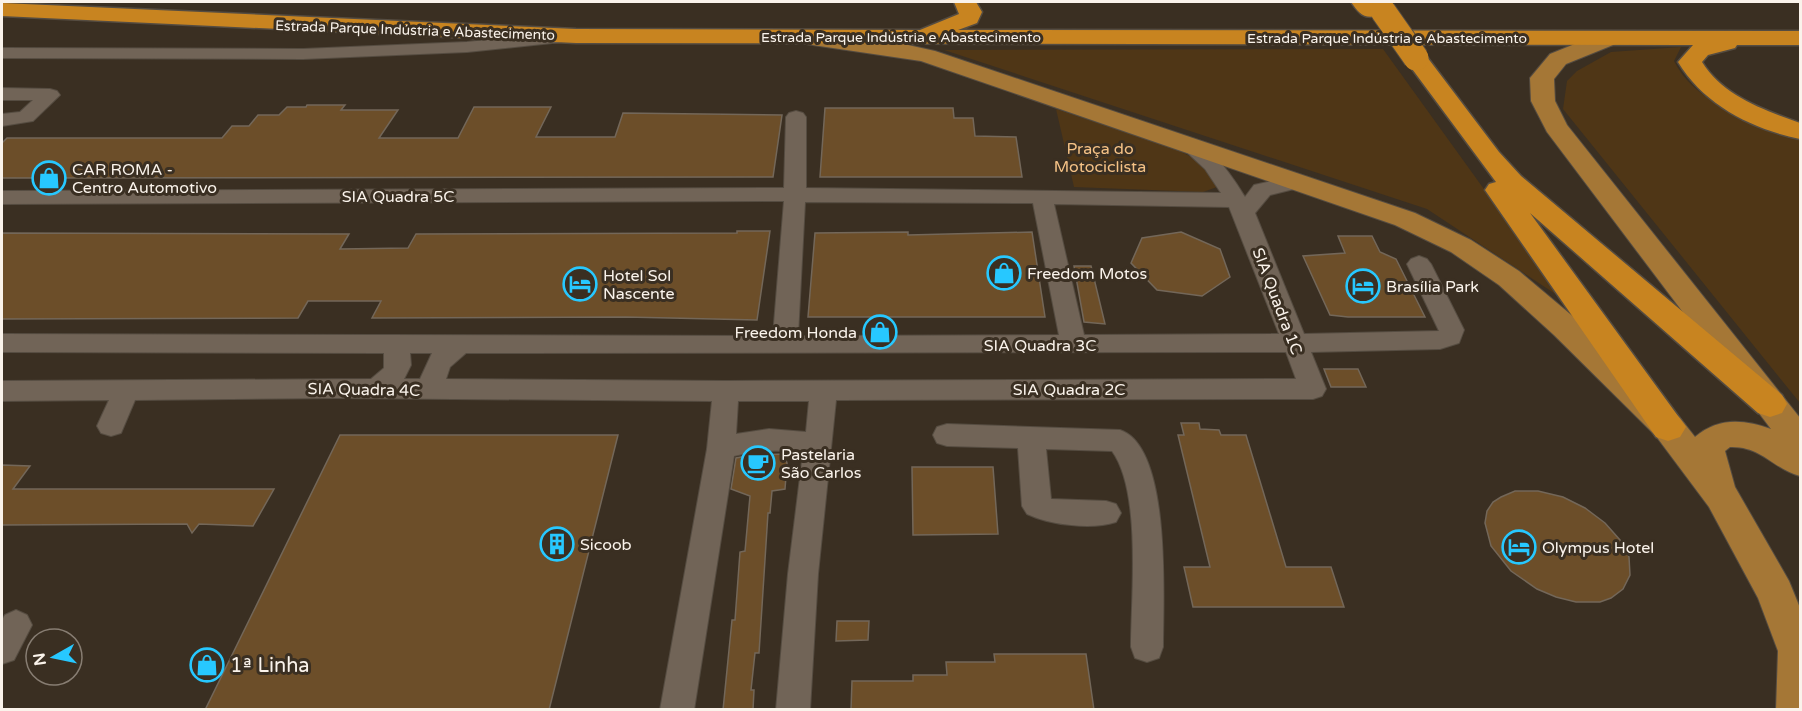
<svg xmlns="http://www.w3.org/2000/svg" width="1802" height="711" font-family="'Varela Round',sans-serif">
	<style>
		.green { fill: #4f3616 }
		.building { fill: #6c4e29; stroke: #736759; stroke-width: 1.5 }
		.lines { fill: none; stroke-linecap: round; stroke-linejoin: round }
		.minor-casing { stroke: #554c41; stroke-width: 2 }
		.major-casing { stroke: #554c41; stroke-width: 2 }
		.highway-casing { stroke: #554c41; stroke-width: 3 }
		.minor { fill: #716457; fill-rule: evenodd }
		.major { fill: #a57736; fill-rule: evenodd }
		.highway { fill: #c88420; fill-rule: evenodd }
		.highway-bridge-casing { stroke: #554c41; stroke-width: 27; stroke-linecap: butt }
		.highway-bridge { stroke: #c88420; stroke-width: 25 }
		.labels { text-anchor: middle; stroke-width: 6; stroke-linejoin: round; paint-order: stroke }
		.far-street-label { font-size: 14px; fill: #faf3eb; stroke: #3a2f22 }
		.park-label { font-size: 16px; fill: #f5c286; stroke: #3a2f22 }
		.poi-label { font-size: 16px; fill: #faf3eb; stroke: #3a2f22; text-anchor: start }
		.street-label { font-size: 16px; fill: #faf3eb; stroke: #3a2f22 }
		.near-poi-label { font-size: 20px; fill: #faf3eb; stroke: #3a2f22; text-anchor: start }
	</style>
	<rect width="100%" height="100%" fill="#3a2f22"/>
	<g class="green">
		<path d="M1681,47L1674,61C1697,107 1756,120 1800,139V403L1563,109L1567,81L1577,71L1611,52Z"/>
		<path d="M1383,49L1563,299L1427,209L944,50Z"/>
		<path d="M1056,109L1176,149L1210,167L1217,187L1203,192L1074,187Z"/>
	</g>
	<g class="building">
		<path d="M307,105H345L341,110H398L379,138H458L474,107H551L536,137H615L623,113L782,115L773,177L2,178V143L7,138H222L232,126H249L258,115H279L287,107H306Z"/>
		<path d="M825,108H953L954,118H973L975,136L1016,137L1022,177H820Z"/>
		<path d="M737,231H770L757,320L626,317L372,318L381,301H308L298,318L2,319V233L349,234L340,249L408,248L416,234L737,233Z"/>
		<path d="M908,232V235L1032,232L1045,317H808L815,233Z"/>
		<path d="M1181,232L1220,249L1230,277L1202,296L1157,290L1131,263L1142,238Z"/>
		<path d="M1338,236H1372L1380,252L1396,259L1425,317H1348L1330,315L1303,256L1345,253Z"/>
		<path d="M1074,266H1091L1105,324L1084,322Z"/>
		<path d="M1324,369H1358L1366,387H1331Z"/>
		<path d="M1181,423H1199L1200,429L1219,430L1221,435H1246L1286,567H1331L1344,607H1193L1184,567H1210L1178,435H1184Z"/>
		<path d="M340,435H618L549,710H205Z"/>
		<path d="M784,454L787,463L785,489L772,491L770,513H768L759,653H755L751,690H754L753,710H723L732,620H735L740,552L745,551L750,496L731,489L736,458L752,455Z"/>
		<path d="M2,465L30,466L13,489H274L253,526L199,524L192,533L187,524L2,525Z"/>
		<path d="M912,467H993L998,534L913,535Z"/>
		<path d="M1515,491H1538L1563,497L1585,508L1605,523L1620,540L1629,557L1630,575L1623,589L1611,598L1600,602H1576L1556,597L1537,589L1511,571L1491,546L1485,523L1487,511L1493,502L1501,497Z"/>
		<path d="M837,621H869L868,640L836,641Z"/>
		<path d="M994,654H1086L1094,710H851L852,681H913V675H947L946,662H995Z"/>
	</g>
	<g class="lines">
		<g class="minor-casing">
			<g id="minor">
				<path d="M565,32L571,33L574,37L571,41L467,52L303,59L2,58V48L303,49L467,42Z"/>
				<path d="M2,88L50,89L57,91L60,95L33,121L2,126V114L20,112L33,100H2Z"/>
				<path d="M796,111L803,113L806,117V188L1221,193L1205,169L1179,145L1182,141C1206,135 1234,179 1245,197L1254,185L1294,176L1302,177L1305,182L1302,187L1270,195L1255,213L1304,334L1439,331L1407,264L1411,259L1419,256L1427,259L1431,264L1464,330L1459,343L1440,349L1311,352L1326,389L1322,396L1313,399L836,400L818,574L810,710H776L788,574L803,453C779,449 757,450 734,456L694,710H660L707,449L712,401L338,398L135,400L121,433L111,436L101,433L97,426L109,400L2,401V381L371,379L384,368V353L2,352V334L773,336L784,201L2,204V191L784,188L786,117L789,113ZM805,202L1033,203L1059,335L798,336ZM1054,204L1229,207L1279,334L1084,335ZM1286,352L1296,379L726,381L446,379L450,367L466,353ZM410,353H432L420,379H404L411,365ZM738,401H809L806,432L769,429L736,434Z"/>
				<path d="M947,424L1120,430C1172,447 1163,601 1163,647L1159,658L1147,662L1135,658L1131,647C1131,597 1142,492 1112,451L1046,449L1051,499L1106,501L1116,504L1121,513L1116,522C1092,530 1050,525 1027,514L1022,506L1018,448L947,446L937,443L933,435L937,427Z"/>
				<path d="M16,610L27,615L32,625L14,660L2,664V620L5,615Z"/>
			</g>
		</g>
		<g class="major-casing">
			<path id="major" d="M807,31L899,43L935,51L1415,213L1471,240L1519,271L1576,319L1680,418L1695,437C1718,417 1744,419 1771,429L1547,132L1531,101L1530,78L1550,54L1602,33L1610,31L1618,33L1621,38L1618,43L1566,64L1554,79L1555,101L1567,125L1800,418V476C1773,469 1762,446 1730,447L1725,451L1735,487L1789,581L1800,608V710H1776L1778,651L1758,598L1709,507L1656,436L1554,335L1499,285L1451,252L1395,225L921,61L799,43L796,38L799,33Z"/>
		</g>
		<g class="highway-casing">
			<g id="highway">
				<path d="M954,2H976L982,12L977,23L958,30L1800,31V45H1737L1735,48L1708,55L1702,62C1723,96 1764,110 1800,123V139C1752,129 1704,105 1678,62L1693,45L576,43L2,16V3L576,29L920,30L959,14Z"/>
				<path d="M1351,2H1373L1380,11L1377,16C1363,19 1359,13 1351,2Z"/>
				<path d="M1416,51L1424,53L1499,152L1521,176L1782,395L1787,404L1782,413L1770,417L1758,413L1530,213L1686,427L1680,437L1668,441L1656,437L1485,190L1489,184L1496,182L1404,58L1408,53Z"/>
			</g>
		</g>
		<use href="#minor" class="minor"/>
		<use href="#major" class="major"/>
		<use href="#highway" class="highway"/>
		<g class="highway-bridge-casing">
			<path id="highway-bridge" d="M1383,11L1416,58"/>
		</g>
		<use href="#highway-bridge" class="highway-bridge"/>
	</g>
	<defs>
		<g id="shop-ring" transform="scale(1.725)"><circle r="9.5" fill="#3a2f22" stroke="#27c8ff" stroke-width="1.5"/><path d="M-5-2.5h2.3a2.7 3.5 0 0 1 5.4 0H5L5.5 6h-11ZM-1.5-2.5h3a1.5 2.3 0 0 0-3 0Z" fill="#27c8ff"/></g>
		<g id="hotel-ring" transform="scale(1.725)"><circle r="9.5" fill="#3a2f22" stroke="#27c8ff" stroke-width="1.5"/><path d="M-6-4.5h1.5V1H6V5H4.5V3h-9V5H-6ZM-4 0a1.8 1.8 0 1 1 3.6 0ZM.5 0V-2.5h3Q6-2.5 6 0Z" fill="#27c8ff"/></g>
		<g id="cafe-ring" transform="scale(1.725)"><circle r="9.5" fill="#3a2f22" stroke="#27c8ff" stroke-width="1.5"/><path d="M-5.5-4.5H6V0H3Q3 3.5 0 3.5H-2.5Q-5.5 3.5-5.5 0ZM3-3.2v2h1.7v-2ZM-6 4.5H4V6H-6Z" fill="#27c8ff"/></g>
		<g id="building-ring" transform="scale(1.725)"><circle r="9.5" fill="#3a2f22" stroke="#27c8ff" stroke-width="1.5"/><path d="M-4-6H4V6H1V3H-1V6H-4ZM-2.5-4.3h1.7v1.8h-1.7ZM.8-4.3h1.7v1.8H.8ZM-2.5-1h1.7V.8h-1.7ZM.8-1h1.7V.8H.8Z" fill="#27c8ff"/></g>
	</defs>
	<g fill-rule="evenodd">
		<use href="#shop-ring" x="49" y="178"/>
		<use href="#shop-ring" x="1004" y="273"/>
		<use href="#hotel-ring" x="580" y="284"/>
		<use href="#hotel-ring" x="1363" y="286"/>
		<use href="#shop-ring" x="880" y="332"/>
		<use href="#cafe-ring" x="758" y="463"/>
		<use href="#building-ring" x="557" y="544"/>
		<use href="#hotel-ring" x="1519" y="547"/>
		<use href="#shop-ring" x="207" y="665"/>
	</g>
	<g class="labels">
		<g class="far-street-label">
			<text transform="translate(415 30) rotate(2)" y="5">Estrada Parque Indústria e Abastecimento</text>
			<text x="901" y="42">Estrada Parque Indústria e Abastecimento</text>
			<text x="1387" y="43">Estrada Parque Indústria e Abastecimento</text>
		</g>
		<g class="park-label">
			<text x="1100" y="154">Praça do<tspan x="1100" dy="18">Motociclista</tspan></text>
		</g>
		<g class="poi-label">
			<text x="72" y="175">CAR ROMA -<tspan x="72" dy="18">Centro Automotivo</tspan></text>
			<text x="1027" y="279">Freedom Motos</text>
			<text x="603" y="281">Hotel Sol<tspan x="603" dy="18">Nascente</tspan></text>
			<text x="1386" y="292">Brasília Park</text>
			<text x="857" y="338" text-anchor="end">Freedom Honda</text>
			<text x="781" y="460">Pastelaria<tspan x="781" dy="18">São Carlos</tspan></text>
			<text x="580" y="550">Sicoob</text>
			<text x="1542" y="553">Olympus Hotel</text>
		</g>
		<g class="street-label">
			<text x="398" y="202">SIA Quadra 5C</text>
			<text transform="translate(1278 301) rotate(69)" y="6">SIA Quadra 1C</text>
			<text x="1040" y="351">SIA Quadra 3C</text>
			<text transform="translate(364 389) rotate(1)" y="6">SIA Quadra 4C</text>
			<text x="1069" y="395">SIA Quadra 2C</text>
		</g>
		<g class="near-poi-label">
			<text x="230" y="672">1ª Linha</text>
		</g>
	</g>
	<rect width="1802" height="711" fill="none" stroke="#faf3eb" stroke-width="6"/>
	<g transform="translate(54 657) rotate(261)"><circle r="28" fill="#3a2f22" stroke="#877d72" stroke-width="1.5"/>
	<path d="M0-4.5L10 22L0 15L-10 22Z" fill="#27c8ff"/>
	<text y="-9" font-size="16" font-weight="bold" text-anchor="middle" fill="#faf3eb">N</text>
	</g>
</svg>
